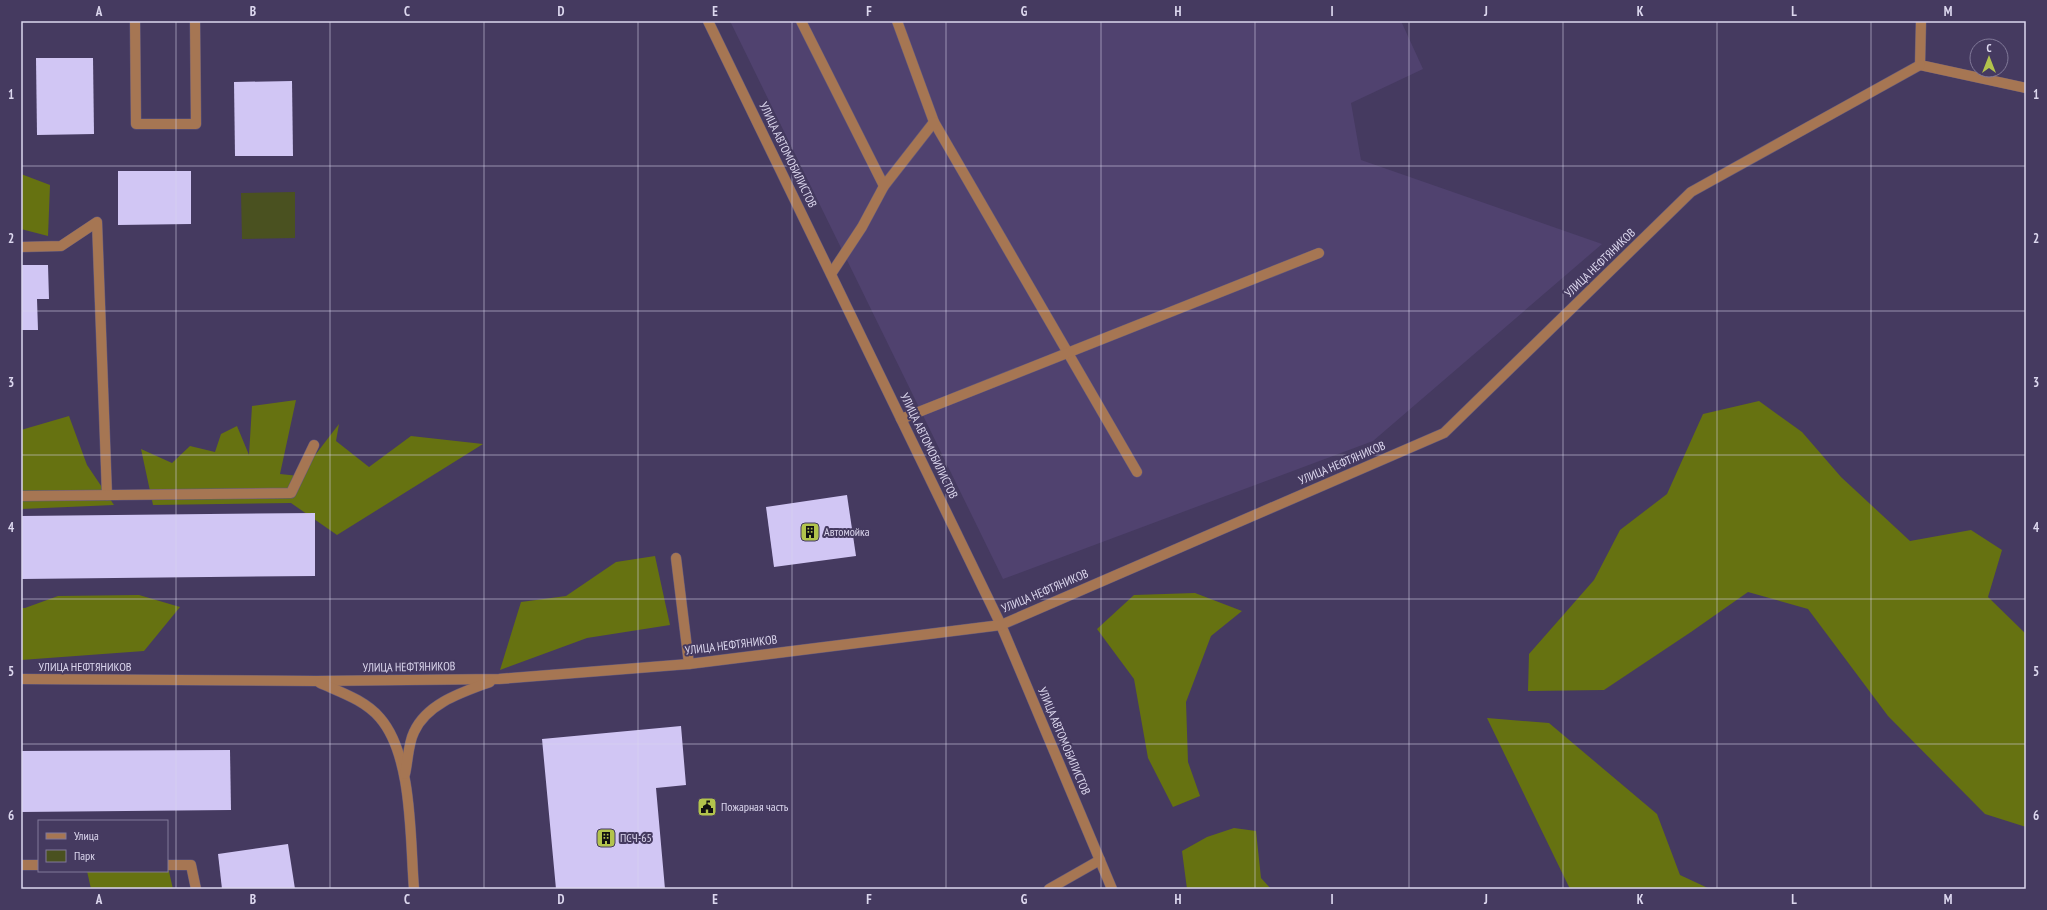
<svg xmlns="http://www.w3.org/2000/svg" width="2047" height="910" font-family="'PT Sans Narrow',sans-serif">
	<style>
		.built { fill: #50426f }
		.green { fill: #4a5120 }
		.forest { fill: #667211 }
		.building { fill: #d1c6f4 }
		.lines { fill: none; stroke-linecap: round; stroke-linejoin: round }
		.minor-casing { stroke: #63597c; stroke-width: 11 }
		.minor { stroke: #a67653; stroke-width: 10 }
		.grid { fill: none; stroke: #dcd7ee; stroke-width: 1; stroke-opacity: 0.55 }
		.labels { text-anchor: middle; stroke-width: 4; stroke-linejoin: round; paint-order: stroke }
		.street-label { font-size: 12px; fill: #dcd7ee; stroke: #453a60 }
		.poi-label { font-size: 12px; fill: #dcd7ee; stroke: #453a60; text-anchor: start }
		.neatline { fill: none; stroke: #dcd7ee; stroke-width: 1.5 }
		.grid-label { font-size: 13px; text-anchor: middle; font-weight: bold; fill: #dcd7ee }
	</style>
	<rect width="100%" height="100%" fill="#453a60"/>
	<path class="built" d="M730,21H1401L1423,69L1351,103L1361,160L1602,244L1373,441L1003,579Z"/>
	<path class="green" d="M295,192V238L242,239L241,193Z"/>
	<g class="forest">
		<path d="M21,174L50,185L48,236L21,229Z"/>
		<path d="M296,400L280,474L299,476L339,424L336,441L369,467L411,436L483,444L337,535L291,503L153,505L141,449L172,463L190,446L215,452L221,434L237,426L249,455L252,406Z"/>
		<path d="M1759,401L1802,432L1841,477L1910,541L1971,530L2002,550L1988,597L2026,634V827L1985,814L1888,716L1808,609L1748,592L1691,632L1604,690L1528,691L1529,654L1594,580L1620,530L1667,494L1703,414Z"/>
		<path d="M69,416L87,465L114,505L21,509V430Z"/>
		<path d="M655,556L670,625L587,638L500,670L521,602L566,596L616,562Z"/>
		<path d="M1195,593L1242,611L1211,636L1186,702L1188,762L1200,796L1173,807L1148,758L1134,679L1097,629L1134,595Z"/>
		<path d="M139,595L180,607L144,651L21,660V608H25L58,596Z"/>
		<path d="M1487,718L1549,723L1657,814L1680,875L1710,889H1570Z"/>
		<path d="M1234,828L1256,831L1261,878L1271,889H1187L1182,851L1207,837Z"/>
		<path d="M167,863L173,889H91L87,871H167Z"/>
	</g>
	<g class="building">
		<path d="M36,58H93L94,134L37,135Z"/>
		<path d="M292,81L293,156H235L234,82Z"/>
		<path d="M118,171H191V224L118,225Z"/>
		<path d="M21,265H48L49,299H37L38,330H21Z"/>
		<path d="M847,495L856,556L774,567L766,507Z"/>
		<path d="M315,513V576L21,579V516Z"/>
		<path d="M681,726L686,785L656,788L665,889H556L542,739Z"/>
		<path d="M230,750L231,810L21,812V751Z"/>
		<path d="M288,844L295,889H222L218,854Z"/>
	</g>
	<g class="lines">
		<g class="minor-casing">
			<g id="minor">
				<path d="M135,21L136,124H196L195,21"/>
				<path d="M708,21L1001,625L1112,889"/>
				<path d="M801,21L884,186"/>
				<path d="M897,21L934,122L1137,472"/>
				<path d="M1921,21L1920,65L2026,88"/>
				<path d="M21,247L61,246L97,222L107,495"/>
				<path d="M831,274L862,227L884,186L934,122"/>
				<path d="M901,419L1319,253"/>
				<path d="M21,496L291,493L314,445"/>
				<path d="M676,558L689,664"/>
				<path d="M21,679L316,681L499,679L689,664L1001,625L1444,433L1691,192L1920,65"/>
				<path d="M320,683C340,692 365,700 380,718C413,756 410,840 414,889"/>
				<path d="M405,774C408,761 408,744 414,732C427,703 463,692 490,682"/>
				<path d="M21,865H39"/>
				<path d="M167,865H191L196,889"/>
				<path d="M1049,889L1100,860"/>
			</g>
		</g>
		<use href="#minor" class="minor"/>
	</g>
	<path class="grid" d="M176,21V889M330,21V889M484,21V889M638,21V889M792,21V889M946,21V889M1101,21V889M1255,21V889M1409,21V889M1563,21V889M1717,21V889M1871,21V889M21,166H2026M21,311H2026M21,455H2026M21,599H2026M21,744H2026"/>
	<defs>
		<g id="building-square" transform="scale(1)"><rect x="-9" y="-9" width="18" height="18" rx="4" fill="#b2c34c" stroke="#453a60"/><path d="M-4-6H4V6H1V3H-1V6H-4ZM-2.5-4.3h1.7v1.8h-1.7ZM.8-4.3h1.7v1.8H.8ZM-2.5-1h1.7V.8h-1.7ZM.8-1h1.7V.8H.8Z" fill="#111"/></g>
		<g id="civic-square" transform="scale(1)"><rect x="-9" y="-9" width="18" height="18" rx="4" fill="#b2c34c" stroke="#453a60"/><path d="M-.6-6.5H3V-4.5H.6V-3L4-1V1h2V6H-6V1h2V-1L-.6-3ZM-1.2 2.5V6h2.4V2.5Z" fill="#111"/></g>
	</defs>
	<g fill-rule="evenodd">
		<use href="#building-square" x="810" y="532"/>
		<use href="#civic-square" x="707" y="807"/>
		<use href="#building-square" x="606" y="838"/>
	</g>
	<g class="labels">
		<g class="street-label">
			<text transform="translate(788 155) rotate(64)" y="4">УЛИЦА АВТОМОБИЛИСТОВ</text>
			<text transform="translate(1600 263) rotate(-44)" y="4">УЛИЦА НЕФТЯНИКОВ</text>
			<text transform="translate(929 446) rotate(64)" y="4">УЛИЦА АВТОМОБИЛИСТОВ</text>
			<text transform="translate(1342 463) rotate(-23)" y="4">УЛИЦА НЕФТЯНИКОВ</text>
			<text transform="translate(1045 591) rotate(-23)" y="4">УЛИЦА НЕФТЯНИКОВ</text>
			<text transform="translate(731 645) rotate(-7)" y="4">УЛИЦА НЕФТЯНИКОВ</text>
			<text x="85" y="671">УЛИЦА НЕФТЯНИКОВ</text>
			<text transform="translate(409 667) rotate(-1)" y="4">УЛИЦА НЕФТЯНИКОВ</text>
			<text transform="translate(1064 741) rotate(67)" y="4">УЛИЦА АВТОМОБИЛИСТОВ</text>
		</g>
		<g class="poi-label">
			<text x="824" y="536">Автомойка</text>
			<text x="721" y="811">Пожарная часть</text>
			<text x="620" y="842">ПСЧ-65</text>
		</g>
	</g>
	<rect width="2047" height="910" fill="none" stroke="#453a60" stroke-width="44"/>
	<rect x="38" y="820" width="130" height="52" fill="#453a60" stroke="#817999"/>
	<rect x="46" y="833" width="20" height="6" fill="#a67653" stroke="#817999"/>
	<text x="74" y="840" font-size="12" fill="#dcd7ee">Улица</text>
	<rect x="46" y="850" width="20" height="12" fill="#4a5120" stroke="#817999"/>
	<text x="74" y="860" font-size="12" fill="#dcd7ee">Парк</text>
	<g transform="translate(1989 58)"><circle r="19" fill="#453a60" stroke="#817999"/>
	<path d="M0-3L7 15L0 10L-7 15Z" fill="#b2c34c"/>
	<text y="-6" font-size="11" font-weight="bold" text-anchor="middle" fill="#dcd7ee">С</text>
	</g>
	<rect x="22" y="22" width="2003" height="866" class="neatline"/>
	<g class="grid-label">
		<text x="99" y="16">A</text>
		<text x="253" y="16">B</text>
		<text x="407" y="16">C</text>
		<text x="561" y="16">D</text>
		<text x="715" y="16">E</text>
		<text x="869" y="16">F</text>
		<text x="1024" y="16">G</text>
		<text x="1178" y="16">H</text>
		<text x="1332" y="16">I</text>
		<text x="1486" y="16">J</text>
		<text x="1640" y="16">K</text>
		<text x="1794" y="16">L</text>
		<text x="1948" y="16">M</text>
		<text x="11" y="99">1</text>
		<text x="2036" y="99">1</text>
		<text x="11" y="243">2</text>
		<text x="2036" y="243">2</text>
		<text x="11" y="387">3</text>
		<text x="2036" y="387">3</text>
		<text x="11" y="532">4</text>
		<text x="2036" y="532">4</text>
		<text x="11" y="676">5</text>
		<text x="2036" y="676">5</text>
		<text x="11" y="820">6</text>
		<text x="2036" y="820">6</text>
		<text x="99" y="904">A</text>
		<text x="253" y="904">B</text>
		<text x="407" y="904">C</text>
		<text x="561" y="904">D</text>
		<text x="715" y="904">E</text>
		<text x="869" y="904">F</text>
		<text x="1024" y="904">G</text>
		<text x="1178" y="904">H</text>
		<text x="1332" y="904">I</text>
		<text x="1486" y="904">J</text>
		<text x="1640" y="904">K</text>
		<text x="1794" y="904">L</text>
		<text x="1948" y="904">M</text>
	</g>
</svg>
